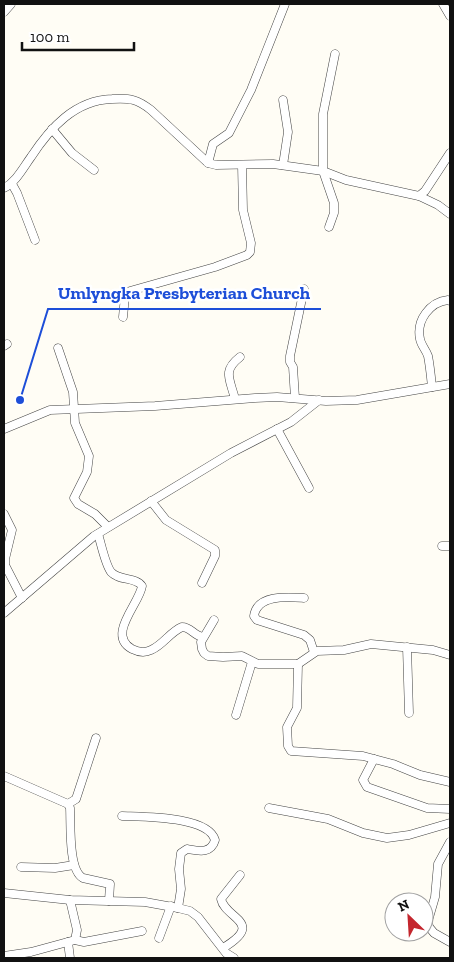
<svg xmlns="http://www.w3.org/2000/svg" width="454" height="962" font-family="'Zilla Slab',serif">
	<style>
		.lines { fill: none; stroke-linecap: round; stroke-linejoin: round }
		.street-casing { stroke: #444; stroke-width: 9 }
		.street { stroke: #fff; stroke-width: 8 }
		.leader { fill: none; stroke: #1d4ed8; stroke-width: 2 }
		.callout-dot { fill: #1d4ed8; stroke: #fff; stroke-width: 2 }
		.callout-label { font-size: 18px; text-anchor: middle; font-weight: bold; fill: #1d4ed8; stroke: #fff; stroke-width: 5; stroke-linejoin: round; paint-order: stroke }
	</style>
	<rect width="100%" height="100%" fill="#fffdf5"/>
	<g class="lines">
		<g class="street-casing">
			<g id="street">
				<path d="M443,4L450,16"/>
				<path d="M4,12L11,4"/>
				<path d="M52,129L72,153L94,170"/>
				<path d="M208,163L213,144L229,133L251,90L285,4"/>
				<path d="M283,165L288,132L283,100"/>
				<path d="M12,184L17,193L35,240"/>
				<path d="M4,188C16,182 23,168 31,157C50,128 75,100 112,99C130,98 137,99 151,110L208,163L216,165L273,164L323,171L346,180L419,196L438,205L450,214"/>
				<path d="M419,196L425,191L450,153"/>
				<path d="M329,227L334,213V203L323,171V114L335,54"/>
				<path d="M123,317L125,296L130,291L215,267L247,255L250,252L251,243L243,210L242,165"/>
				<path d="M4,346L7,344"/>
				<path d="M58,348L73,392L75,423L89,456L87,472L74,498L78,504L95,514L108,527"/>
				<path d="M432,387C431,377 430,366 428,356C426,350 421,345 420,339C416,320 430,302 448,300L450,301"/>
				<path d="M295,398L293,367L290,362V356L304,289"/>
				<path d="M235,399C230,379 222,371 240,357"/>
				<path d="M4,429L50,410L155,406L255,398L277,397L326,401L357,400L450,384"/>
				<path d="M277,429L309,488"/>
				<path d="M151,501L166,520L215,550V556L202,583"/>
				<path d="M4,514L12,530L5,559V565L22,598"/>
				<path d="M98,534C101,543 105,564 111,572C119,581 136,577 142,586C140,603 106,635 132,649C138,652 145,653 151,650C163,645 170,632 182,627C191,627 194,636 203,637"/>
				<path d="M442,546H450"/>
				<path d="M304,598C288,597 257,594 254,616L257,620L304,635L310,640L314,652"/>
				<path d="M4,613L94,536L231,453L291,422L319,400"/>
				<path d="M214,620L201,642L202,649L204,653L208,656L223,657L242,656L258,664H298L317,651L344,650L371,644L433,650L450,655"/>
				<path d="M407,647L409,713"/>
				<path d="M298,664L297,708L287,727L288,746L291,751L363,756L393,764L420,775L450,782"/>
				<path d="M236,715L252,662"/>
				<path d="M374,759L363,780L367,787L427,808L450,809"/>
				<path d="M4,776L68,804L70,808C71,824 68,870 83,878L110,884L109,901"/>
				<path d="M68,804L76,799L96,738"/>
				<path d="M269,808L328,819L363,833L387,838L409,835L450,823"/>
				<path d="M122,816C144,817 208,816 215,840C211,854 199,851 187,849L181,853L179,869L181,889L178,908"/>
				<path d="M450,842L438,864L435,897L428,921L429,927L434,933L450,942"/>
				<path d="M21,867L55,868L74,865"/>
				<path d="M4,893L70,900L145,902L178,908L190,911L198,917L226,953L234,958"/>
				<path d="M159,938L171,906"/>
				<path d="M75,940L84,942L142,931"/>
				<path d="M68,942L70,958"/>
				<path d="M223,948C266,922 225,919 221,899L240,875"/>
				<path d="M4,956L31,952L75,940L77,930L70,900"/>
			</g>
		</g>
		<use href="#street" class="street"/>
	</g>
	<path class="leader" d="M20 400L48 309H321"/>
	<circle class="callout-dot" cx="20" cy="400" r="5"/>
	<g class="callout-label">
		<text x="184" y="299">Umlyngka Presbyterian Church</text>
	</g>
	<rect width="454" height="962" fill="none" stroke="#111111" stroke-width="10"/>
	<g transform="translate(409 917) rotate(335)"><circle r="24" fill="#ffffff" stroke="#a0a0a0"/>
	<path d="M0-4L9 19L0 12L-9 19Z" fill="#c4262e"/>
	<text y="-8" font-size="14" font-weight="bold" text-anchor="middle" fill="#111111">N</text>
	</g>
	<path d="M22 42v8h112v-8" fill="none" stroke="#111111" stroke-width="2.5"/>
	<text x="30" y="42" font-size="15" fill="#111111" stroke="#ffffff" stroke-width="4" paint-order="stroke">100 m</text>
</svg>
